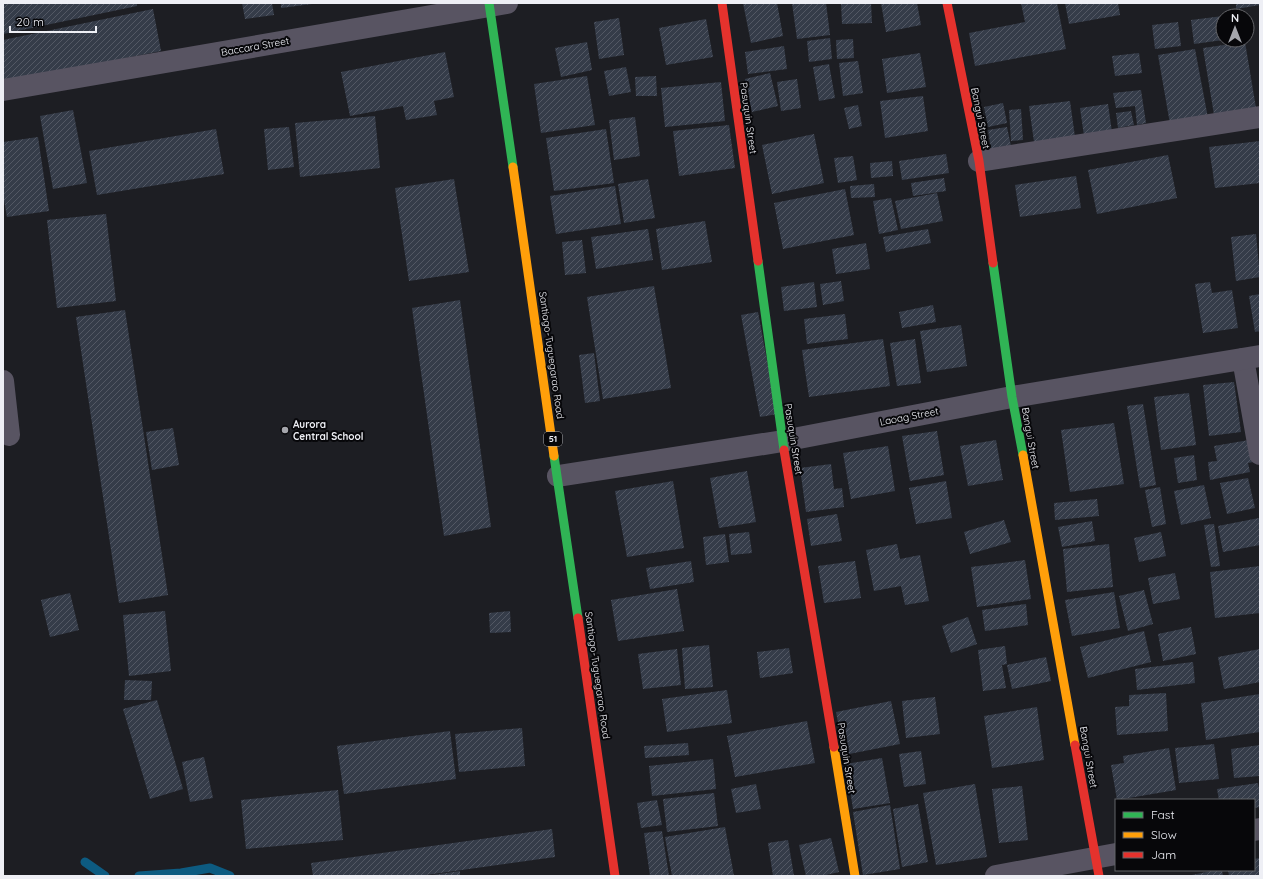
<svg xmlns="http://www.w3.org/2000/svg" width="1263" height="879" font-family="Quicksand,sans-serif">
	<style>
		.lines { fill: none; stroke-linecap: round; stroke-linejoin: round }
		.stream { stroke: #0d5b81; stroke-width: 9 }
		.building { fill: url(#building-hatch) }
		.street { stroke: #585462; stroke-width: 22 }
		.fast { stroke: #30b455; stroke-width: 9 }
		.slow { stroke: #ff9f0a; stroke-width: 9 }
		.jam { stroke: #e5322d; stroke-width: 9 }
		.poi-dot { fill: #a5a6ac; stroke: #07070a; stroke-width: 1.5 }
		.labels { text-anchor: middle; stroke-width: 4; stroke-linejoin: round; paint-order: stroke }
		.shield { fill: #07070a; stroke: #a9a9ae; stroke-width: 1 }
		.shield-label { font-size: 9px; font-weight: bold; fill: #eeeff5 }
		.street-label { font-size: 10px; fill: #eeeff5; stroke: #07070a }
		.poi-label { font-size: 10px; font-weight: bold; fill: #eeeff5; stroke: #07070a; text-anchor: start }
	</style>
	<defs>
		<pattern id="building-hatch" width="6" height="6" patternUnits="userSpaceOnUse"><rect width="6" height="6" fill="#353c49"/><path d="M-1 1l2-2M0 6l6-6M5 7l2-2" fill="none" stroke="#535864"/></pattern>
	</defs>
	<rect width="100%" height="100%" fill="#1d1e23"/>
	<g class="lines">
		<g class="stream">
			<path d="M85,862L105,876"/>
			<path d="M139,876L181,873L210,868L230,876"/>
		</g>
	</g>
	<g class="building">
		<path d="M3,3H137V6L3,34Z"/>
		<path d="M242,3H272L274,15L245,19Z"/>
		<path d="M281,3H312V4L281,8Z"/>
		<path d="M743,3H777L783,36L751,43Z"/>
		<path d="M792,3H826L830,35L797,39Z"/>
		<path d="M841,3H871L872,23L842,24Z"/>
		<path d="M881,3H917L921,25L886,32Z"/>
		<path d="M1021,3H1057L1066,49L975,66L969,33L1025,22Z"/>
		<path d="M1065,3H1118L1120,15L1069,24Z"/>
		<path d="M1236,3H1260V5L1236,9Z"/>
		<path d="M153,9L161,51L3,83V40Z"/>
		<path d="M1223,16V40L1194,44L1191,20Z"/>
		<path d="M619,18L624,55L599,59L594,22Z"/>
		<path d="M706,19L713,57L666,65L659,28Z"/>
		<path d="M1178,22L1181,46L1155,49L1152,25Z"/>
		<path d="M830,38L832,59L809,62L807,41Z"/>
		<path d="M853,39L854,58L837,59L836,40Z"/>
		<path d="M587,42L592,70L561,77L555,48Z"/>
		<path d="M1245,42L1257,114L1215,121L1203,48Z"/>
		<path d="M784,46L787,69L748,74L745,52Z"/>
		<path d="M1195,49L1208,118L1170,124L1158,55Z"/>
		<path d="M445,52L454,97L434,101L437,115L406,120L403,106L350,116L341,72Z"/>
		<path d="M920,53L926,87L887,93L882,59Z"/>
		<path d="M1139,53L1142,73L1115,76L1112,56Z"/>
		<path d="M858,61L863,93L843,96L839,63Z"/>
		<path d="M829,64L835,98L819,101L813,67Z"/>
		<path d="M626,67L631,92L609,96L604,71Z"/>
		<path d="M770,73L778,106L752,112L745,79Z"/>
		<path d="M587,76L595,125L541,133L534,84Z"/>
		<path d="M656,76L657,96H636L635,77Z"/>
		<path d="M797,79L801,108L781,111L777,82Z"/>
		<path d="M721,82L725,121L665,127L661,88Z"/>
		<path d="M1141,90L1146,123L1137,125L1135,106L1116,108L1113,93Z"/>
		<path d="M923,96L928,131L885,138L880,101Z"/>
		<path d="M1070,101L1075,137L1034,142L1029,106Z"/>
		<path d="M1003,103L1007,123L988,127L984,107Z"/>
		<path d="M1108,104L1112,132L1084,136L1080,108Z"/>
		<path d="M858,105L862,126L849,129L844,108Z"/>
		<path d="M1021,109L1023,140L1011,141L1009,110Z"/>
		<path d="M73,110L87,183L53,189L40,116Z"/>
		<path d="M1131,111L1134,125L1118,128L1116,113Z"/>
		<path d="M375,116L380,168L300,177L295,123Z"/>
		<path d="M635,117L640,156L614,160L609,120Z"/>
		<path d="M729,125L735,168L679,176L673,131Z"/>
		<path d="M289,127L294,167L268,170L264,129Z"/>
		<path d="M1007,127L1011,146L991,149L988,130Z"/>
		<path d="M216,129L224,174L97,195L89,151Z"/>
		<path d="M606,129L614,183L554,191L546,138Z"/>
		<path d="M814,134L824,183L772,194L762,145Z"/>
		<path d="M38,137L49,211L7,217L3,195V142Z"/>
		<path d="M1260,141V183L1215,188L1209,147Z"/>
		<path d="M946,154L949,173L902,180L899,161Z"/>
		<path d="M1168,155L1177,198L1097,214L1088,170Z"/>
		<path d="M853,156L857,180L838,183L834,158Z"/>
		<path d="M892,161L893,176L871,178L870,163Z"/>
		<path d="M1076,176L1081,208L1020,217L1015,185Z"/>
		<path d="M944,178L946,191L913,196L911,183Z"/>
		<path d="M454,179L469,272L409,281L395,188Z"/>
		<path d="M648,179L655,218L624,223L618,184Z"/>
		<path d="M874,184L875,197L851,198L850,186Z"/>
		<path d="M615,186L621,224L556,234L550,196Z"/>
		<path d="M845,189L854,235L783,249L774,203Z"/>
		<path d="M937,193L943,221L901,229L895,201Z"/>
		<path d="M891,198L898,230L879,234L873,201Z"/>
		<path d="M106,214L116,301L57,308L47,220Z"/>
		<path d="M705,221L712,262L662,270L656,229Z"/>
		<path d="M648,229L653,260L596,269L591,237Z"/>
		<path d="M928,229L931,243L886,252L883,237Z"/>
		<path d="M1256,234L1260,277L1236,281L1231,237Z"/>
		<path d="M582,240L586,273L565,275L562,242Z"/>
		<path d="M866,243L870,269L836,274L832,249Z"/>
		<path d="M841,281L844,301L823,305L820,284Z"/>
		<path d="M814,282L817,307L784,311L781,287Z"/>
		<path d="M1210,282L1212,293L1232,290L1238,328L1203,333L1195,284Z"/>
		<path d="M654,286L671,388L603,399L587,297Z"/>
		<path d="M1260,294V331L1255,332L1249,296Z"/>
		<path d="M460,300L491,527L444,536L412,308Z"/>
		<path d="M933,305L936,322L902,328L899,312Z"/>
		<path d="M125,310L168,595L119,603L76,317Z"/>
		<path d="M758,312L777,414L760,417L741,315Z"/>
		<path d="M845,314L848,339L807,344L804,319Z"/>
		<path d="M961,325L967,366L927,372L920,331Z"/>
		<path d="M883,339L890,386L809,397L802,350Z"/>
		<path d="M915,339L921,383L897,386L890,343Z"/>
		<path d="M594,353L600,401L585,403L579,355Z"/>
		<path d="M1234,382L1241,432L1209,436L1203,385Z"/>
		<path d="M1189,393L1196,445L1161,450L1154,397Z"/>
		<path d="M1143,404L1156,485L1140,488L1127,406Z"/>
		<path d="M1114,423L1124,484L1070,492L1061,430Z"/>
		<path d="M173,428L179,465L152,470L146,432Z"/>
		<path d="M937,431L944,475L910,481L902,436Z"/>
		<path d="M1255,439L1259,461L1248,463L1250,472L1210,480L1208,462L1217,461L1214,446Z"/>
		<path d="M996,440L1003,480L968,486L960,446Z"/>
		<path d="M888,446L895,491L851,499L843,453Z"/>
		<path d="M1194,455L1197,480L1178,483L1174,458Z"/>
		<path d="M831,464L834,489L842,488L844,507L806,512L800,468Z"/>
		<path d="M747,471L756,522L719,528L710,478Z"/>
		<path d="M1248,478L1255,508L1227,514L1220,483Z"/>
		<path d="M673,481L684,548L627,557L615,491Z"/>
		<path d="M946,481L952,518L916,524L909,488Z"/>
		<path d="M1204,485L1211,518L1181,525L1174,491Z"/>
		<path d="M1160,487L1166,524L1152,527L1145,490Z"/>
		<path d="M1097,499L1099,516L1055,520L1054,503Z"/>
		<path d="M837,514L842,541L811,546L807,519Z"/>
		<path d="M1259,518L1260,545L1223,552L1218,526Z"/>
		<path d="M1004,520L1011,542L970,554L964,532Z"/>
		<path d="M1092,521L1095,541L1062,547L1058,527Z"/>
		<path d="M1214,524L1220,566L1211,567L1204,525Z"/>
		<path d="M749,532L752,553L731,555L729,534Z"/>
		<path d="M1161,532L1166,556L1139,562L1134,538Z"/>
		<path d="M725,534L729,562L706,565L703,537Z"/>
		<path d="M897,544L900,559L920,555L929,601L905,605L901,586L874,591L866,550Z"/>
		<path d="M1109,544L1113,587L1067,592L1063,549Z"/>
		<path d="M1025,560L1031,599L977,607L971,567Z"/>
		<path d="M691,561L694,582L650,589L646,568Z"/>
		<path d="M855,561L861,598L824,603L818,566Z"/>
		<path d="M1260,566V613L1215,618L1210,572Z"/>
		<path d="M1175,573L1180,599L1153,604L1148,578Z"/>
		<path d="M677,589L684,631L618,641L611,600Z"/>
		<path d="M1144,590L1153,624L1128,631L1119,596Z"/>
		<path d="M1114,592L1120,628L1072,636L1065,600Z"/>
		<path d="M70,593L79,630L50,637L41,600Z"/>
		<path d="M1026,604L1028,625L985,631L982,610Z"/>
		<path d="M165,611L171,671L129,676L123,615Z"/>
		<path d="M510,611L511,632L490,633L489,613Z"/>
		<path d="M968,617L977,644L951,653L942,626Z"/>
		<path d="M1191,627L1196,654L1163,661L1158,634Z"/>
		<path d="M1144,631L1151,662L1088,678L1080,647Z"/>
		<path d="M709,645L713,687L685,689L682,648Z"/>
		<path d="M1005,646L1007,664L1002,665L1006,688L983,691L978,650Z"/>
		<path d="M789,648L793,673L760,678L757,652Z"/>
		<path d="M677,649L681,685L643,689L638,654Z"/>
		<path d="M1260,649V682L1224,689L1218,657Z"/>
		<path d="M1046,657L1051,681L1012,689L1007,665Z"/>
		<path d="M1193,662L1195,683L1137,690L1135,669Z"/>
		<path d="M125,680L152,681L151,700H124Z"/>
		<path d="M727,690L732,723L667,732L662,699Z"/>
		<path d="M1166,693L1168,731L1117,735L1115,707L1129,706V695Z"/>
		<path d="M1260,694V732L1206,740L1201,703Z"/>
		<path d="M935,697L940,734L906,738L902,701Z"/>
		<path d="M157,700L183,789L150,799L123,709Z"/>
		<path d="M891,701L900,744L844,755L836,712Z"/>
		<path d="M1037,707L1044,760L992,768L984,716Z"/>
		<path d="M807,721L815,763L735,777L727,736Z"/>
		<path d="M522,728L525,766L459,772L455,734Z"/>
		<path d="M450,731L456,779L344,794L337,746Z"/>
		<path d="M688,743L689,755L645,758L644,746Z"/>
		<path d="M1214,744L1219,779L1179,783L1175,748Z"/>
		<path d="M1260,745V776L1234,778L1231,749Z"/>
		<path d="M1169,748L1176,790L1117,800L1111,765L1124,763L1123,756Z"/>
		<path d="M921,751L926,784L904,787L899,754Z"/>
		<path d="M204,757L213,798L190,802L182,762Z"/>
		<path d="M882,758L890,803L853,809L846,764Z"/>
		<path d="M713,759L716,789L652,796L649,766Z"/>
		<path d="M1258,783L1260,795V807L1254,808V800H1219L1217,789Z"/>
		<path d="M756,784L761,809L736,813L731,789Z"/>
		<path d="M975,784L987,857L936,865L923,793Z"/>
		<path d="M1022,786L1028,840L999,843L992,789Z"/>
		<path d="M338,790L343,840L246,849L241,800Z"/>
		<path d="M714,793L718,826L667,832L663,799Z"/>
		<path d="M657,800L662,825L641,828L637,803Z"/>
		<path d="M918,804L928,862L902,867L893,809Z"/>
		<path d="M890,805L900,869L863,875L853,812Z"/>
		<path d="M725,827L734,876H672L665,837Z"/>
		<path d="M552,829L555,857L419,876H313L311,863Z"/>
		<path d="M662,831L669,876H650L644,833Z"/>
		<path d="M831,838L839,872L822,876H806L799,845Z"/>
		<path d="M788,840L794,876H773L768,843Z"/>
		<path d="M1260,858V876H1229L1228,870H1254V859Z"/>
		<path d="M1216,870H1222L1223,876H1187Z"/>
		<path d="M460,871V876H432V875Z"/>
	</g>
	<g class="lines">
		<g class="street">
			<path d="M3,90L507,3"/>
			<path d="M979,161L1260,117"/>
			<path d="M1243,359L1260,454"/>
			<path d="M3,381L9,435"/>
			<path d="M558,476L783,441L1012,397L1260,356"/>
			<path d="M1254,830L1260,829"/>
			<path d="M996,876L1116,854"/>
		</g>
		<g class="fast">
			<path d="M489,3L513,167"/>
			<path d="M758,261L784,450"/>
			<path d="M993,263L1012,397L1023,455"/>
			<path d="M554,456L578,618"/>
		</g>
		<g class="slow">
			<path d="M513,167L554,456"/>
			<path d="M1023,455L1075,745"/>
			<path d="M834,747L855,876"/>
		</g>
		<g class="jam">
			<path d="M722,3L758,261"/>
			<path d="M947,3L979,161L993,263"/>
			<path d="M784,450L834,747"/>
			<path d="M578,618L615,876"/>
			<path d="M1075,745L1099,876"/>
		</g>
	</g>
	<circle class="poi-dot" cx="285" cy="430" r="4"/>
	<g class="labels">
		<rect class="shield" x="544" y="432" width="18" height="14" rx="3"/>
		<g class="shield-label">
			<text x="553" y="442">51</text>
		</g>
		<g class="street-label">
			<text transform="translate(255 46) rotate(-10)" y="4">Baccara Street</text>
			<text transform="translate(749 118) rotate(82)" y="4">Pasuquin Street</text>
			<text transform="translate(981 118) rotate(79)" y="4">Bangui Street</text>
			<text transform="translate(552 355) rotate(82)" y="4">Santiago-Tuguegarao Road</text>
			<text transform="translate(909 416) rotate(-11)" y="4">Laoag Street</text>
			<text transform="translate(1031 438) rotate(80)" y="4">Bangui Street</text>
			<text transform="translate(794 439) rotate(81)" y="4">Pasuquin Street</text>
			<text transform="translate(598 675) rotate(82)" y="4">Santiago-Tuguegarao Road</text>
			<text transform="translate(1089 757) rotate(80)" y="4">Bangui Street</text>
			<text transform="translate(847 758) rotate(81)" y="4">Pasuquin Street</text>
		</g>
		<g class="poi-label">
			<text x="293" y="428">Aurora<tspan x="293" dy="12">Central School</tspan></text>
		</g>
	</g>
	<rect width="1263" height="879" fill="none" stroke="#eeeff5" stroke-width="8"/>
	<rect x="1115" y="799" width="140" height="72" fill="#07070a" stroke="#636468"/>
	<rect x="1123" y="812" width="20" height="6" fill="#30b455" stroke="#636468"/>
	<text x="1151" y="819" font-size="12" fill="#eeeff5">Fast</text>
	<rect x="1123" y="832" width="20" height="6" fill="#ff9f0a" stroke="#636468"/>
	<text x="1151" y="839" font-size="12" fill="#eeeff5">Slow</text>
	<rect x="1123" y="852" width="20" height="6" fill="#e5322d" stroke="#636468"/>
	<text x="1151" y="859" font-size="12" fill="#eeeff5">Jam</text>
	<g transform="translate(1235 28)"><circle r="19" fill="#07070a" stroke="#636468"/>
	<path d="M0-3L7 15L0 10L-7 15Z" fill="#a5a6ac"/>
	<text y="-6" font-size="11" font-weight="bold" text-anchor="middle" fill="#eeeff5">N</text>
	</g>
	<path d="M10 26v6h86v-6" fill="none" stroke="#eeeff5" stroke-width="2"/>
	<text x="16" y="26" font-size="12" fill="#eeeff5" stroke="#07070a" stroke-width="3" paint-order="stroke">20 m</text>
</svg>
